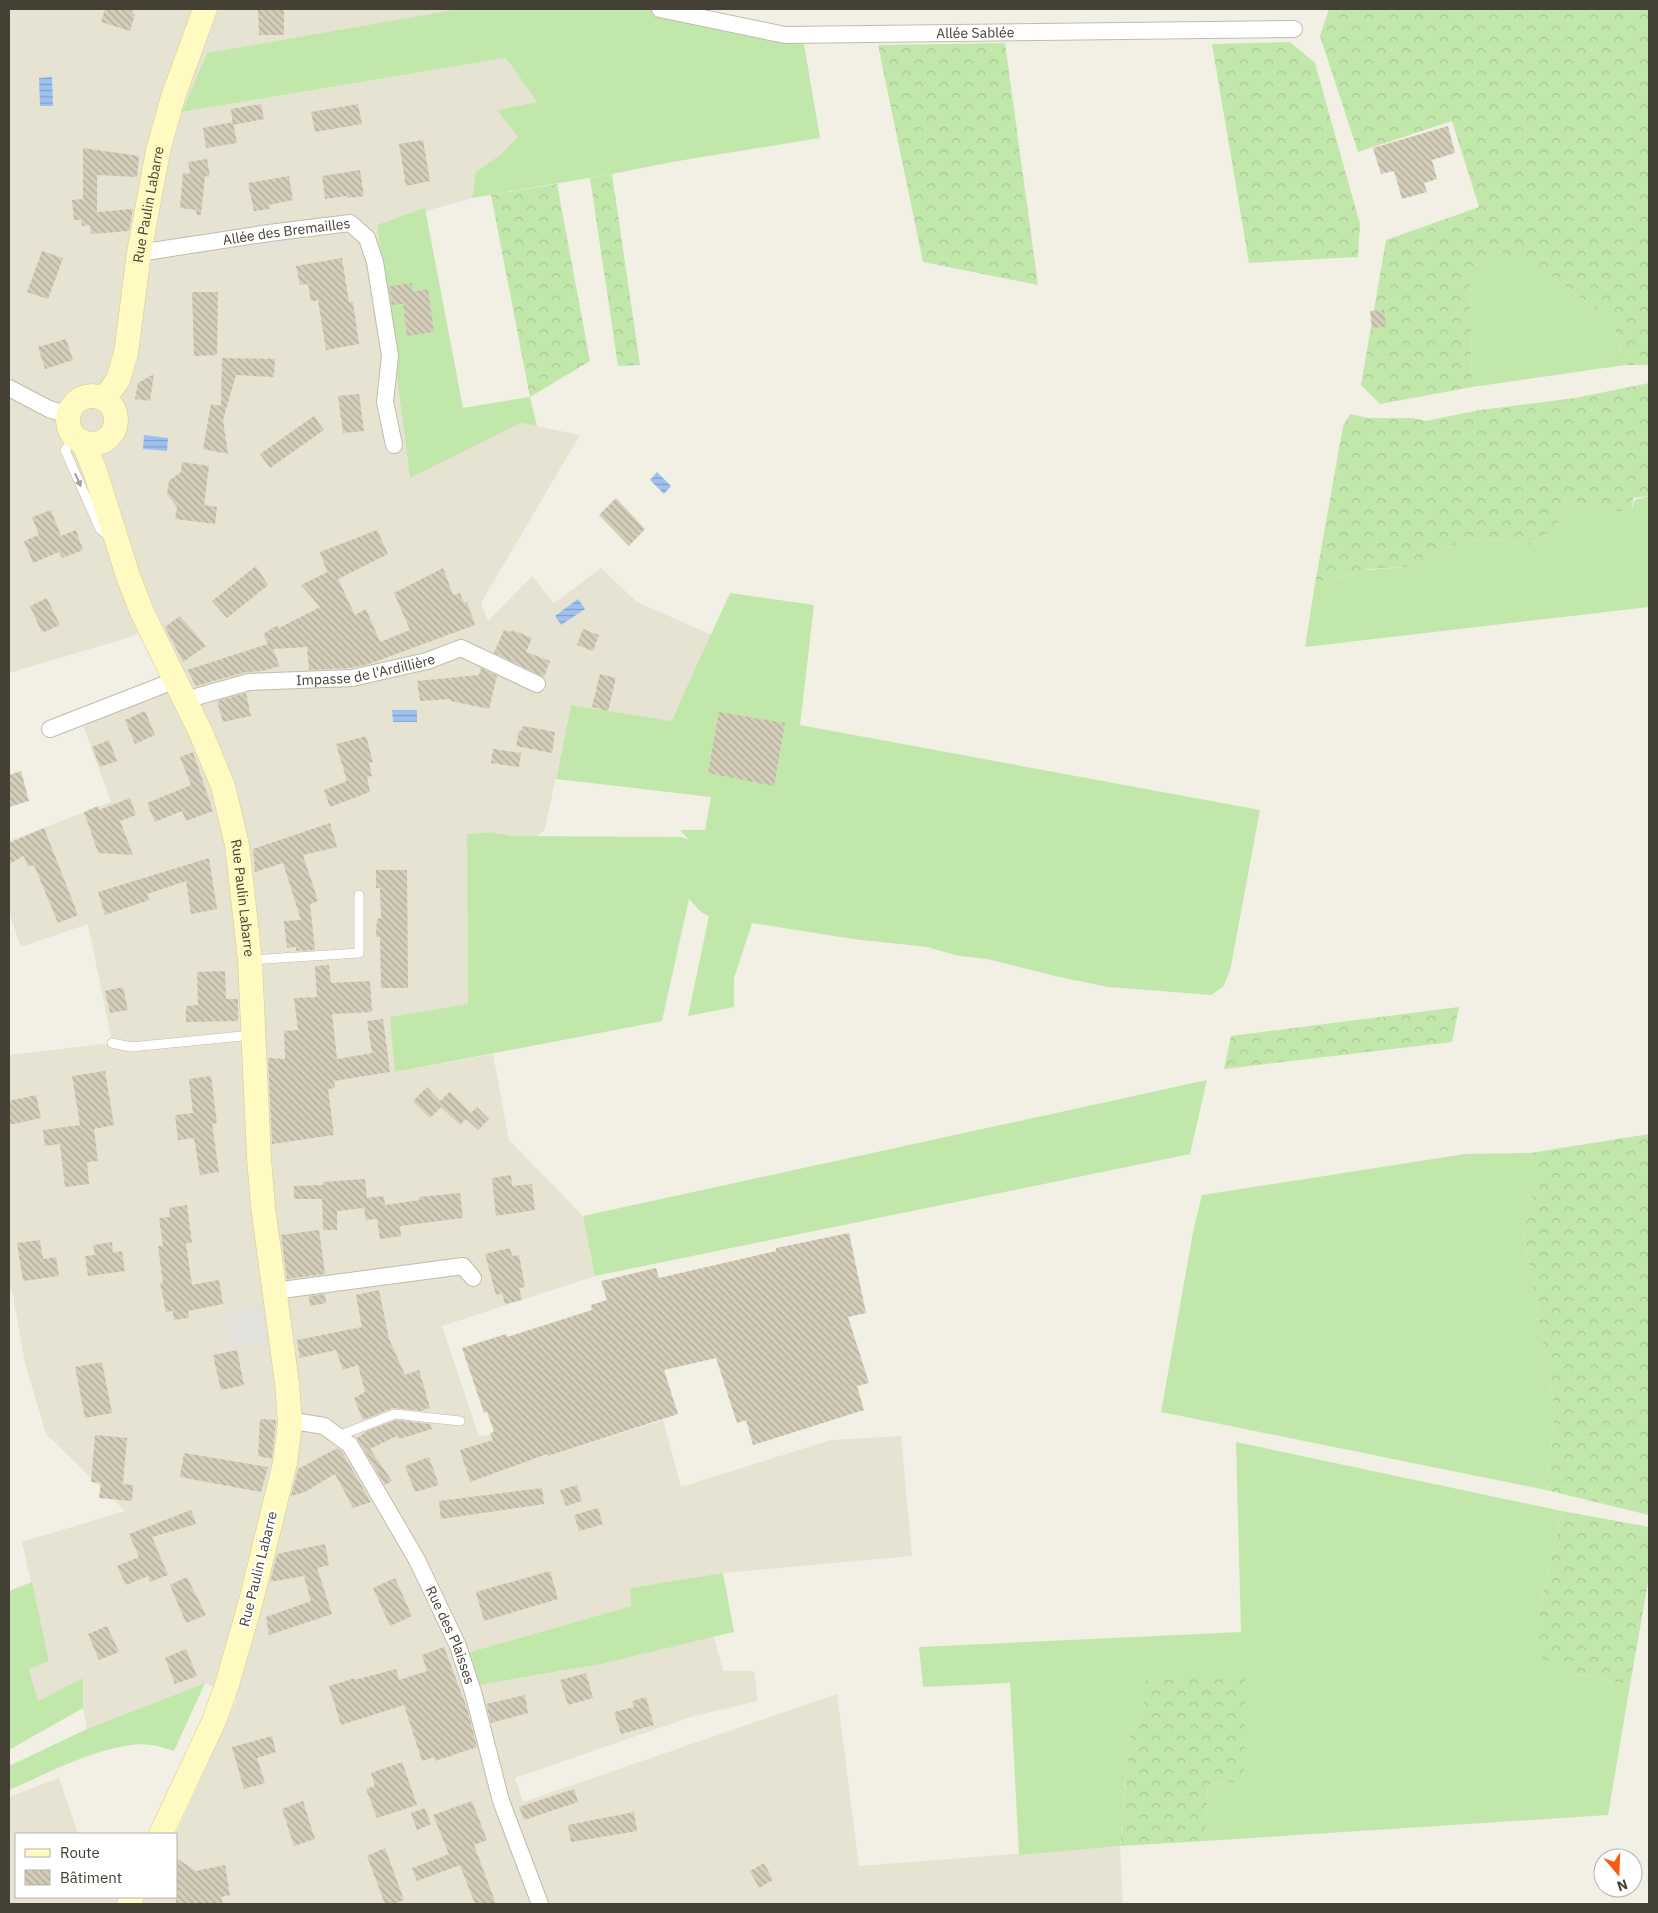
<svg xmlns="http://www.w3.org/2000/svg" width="1658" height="1913" font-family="'IBM Plex Sans',sans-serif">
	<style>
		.residential { fill: #e6e3d2 }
		.grass { fill: #c2e7ab }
		.forest { fill: url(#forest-crowns) }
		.parking { fill: #e2e1dc }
		.water { fill: url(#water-rules) }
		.building { fill: url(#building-back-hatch) }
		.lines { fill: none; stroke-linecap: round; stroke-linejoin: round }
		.lane-casing { stroke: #c0bca9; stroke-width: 10 }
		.street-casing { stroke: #c0bca9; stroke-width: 18 }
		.secondary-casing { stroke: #d3cc93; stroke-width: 25 }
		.lane { stroke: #fff; stroke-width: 9 }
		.street { stroke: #fff; stroke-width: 16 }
		.secondary { stroke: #fffac1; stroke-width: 24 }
		.oneway { fill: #a2a09a }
		.labels { text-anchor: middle; stroke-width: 4; stroke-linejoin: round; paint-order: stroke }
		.street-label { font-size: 14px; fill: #444034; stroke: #fff }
	</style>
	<defs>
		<pattern id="forest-crowns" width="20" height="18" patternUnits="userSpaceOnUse" patternTransform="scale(1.25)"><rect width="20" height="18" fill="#c2e7ab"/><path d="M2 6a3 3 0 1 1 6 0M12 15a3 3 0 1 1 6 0" fill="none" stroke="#a8c794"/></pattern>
		<pattern id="water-rules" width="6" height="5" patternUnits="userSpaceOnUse" patternTransform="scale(1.25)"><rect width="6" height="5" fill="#9ec1f0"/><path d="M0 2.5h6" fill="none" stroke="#829ec3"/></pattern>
		<pattern id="building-back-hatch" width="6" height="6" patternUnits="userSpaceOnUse" patternTransform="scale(1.25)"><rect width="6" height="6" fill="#d4cdb9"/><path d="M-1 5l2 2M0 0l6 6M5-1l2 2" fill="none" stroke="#aea897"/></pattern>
	</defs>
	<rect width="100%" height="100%" fill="#f2f0e4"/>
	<path class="residential" d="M9,9H459L207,53L183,112L506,58L537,102L497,110L519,137L500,155L476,172L472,198L377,225L410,478L521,423L580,435L481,603L488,621L532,576L554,603L601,568L637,602L712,635L670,721L571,705L545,829L538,836H512L491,832L467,834L468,1004L396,1072L493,1054L509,1140L583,1216L595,1276L442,1326L479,1436L537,1431L546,1457L663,1420L681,1487L831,1440L901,1436L912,1556L723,1573L630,1588L631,1606L470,1652L480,1685L561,1671L714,1637L723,1671H754L758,1701L694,1716L515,1778L523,1802L837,1694L859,1866L1120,1846L1123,1904H9V1797L59,1778L78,1834H16V1897H176V1834L237,1699L205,1683L87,1729L83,1708V1678L38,1701L29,1669L49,1661L22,1542L125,1511L46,1434L25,1363L12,1290L9,1291V1055L112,1043L88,924L21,947L9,912V841L111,802L80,717L178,674L154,626L127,638L9,673Z"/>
	<g class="grass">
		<path d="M459,9H651L804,44L820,138L672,162L612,174L472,198L476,172L500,155L518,137L497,110L537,102L506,58L182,112L207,53Z"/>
		<path d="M425,208L463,408L530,397L537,426L521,423L410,478L377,225Z"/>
		<path d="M1496,251L1553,277L1613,322L1625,365L1472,387L1470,270Z"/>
		<path d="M1566,496C1593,513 1601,512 1632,511L1634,500L1649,496V607L1305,647L1315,584L1366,570L1405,567L1430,558L1460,542L1496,539L1529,545L1556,529Z"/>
		<path d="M730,593L814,605L800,725L1260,810L1230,971L1223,987L1211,995L1108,987L1059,977L987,959L959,956L927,947L853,939L752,923L734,978V1007L688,1016L709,916L701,912L689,899L662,1021L395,1072L390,1017L468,1004L467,834L491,832L512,836L681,837L689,840L680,830H705L711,797L556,779L571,705L671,721Z"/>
		<path d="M1207,1080L1190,1154L595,1276L583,1216Z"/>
		<path d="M1530,1153L1539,1184L1521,1218L1555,1411L1546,1490L1161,1412L1194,1227L1202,1195L1465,1154Z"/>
		<path d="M1236,1442L1562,1511L1536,1626L1571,1673L1630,1685L1608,1815L1205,1841L1208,1784L1244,1782L1145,1681L1144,1719L1131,1725L1120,1846L1019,1855L1010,1683L923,1687L919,1647L1241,1632Z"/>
		<path d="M723,1573L734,1632L600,1664L480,1685L470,1652L631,1606L630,1588Z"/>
		<path d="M32,1582L49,1661L29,1669L38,1701L83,1678V1708L9,1750V1591Z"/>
		<path d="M205,1683L174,1751C167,1749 159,1746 152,1745C111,1739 47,1774 9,1790V1766L87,1729Z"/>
	</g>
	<g class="forest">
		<path d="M1329,9H1649V365H1625L1613,322L1553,277L1496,251L1470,270L1472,387L1380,404L1361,385L1386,240L1479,207L1452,121L1358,152L1320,36Z"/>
		<path d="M1290,42L1315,63L1360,224L1358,257L1249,263L1212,44Z"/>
		<path d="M1005,43L1038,285L923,262L878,45Z"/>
		<path d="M612,174L640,365L618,366L590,178Z"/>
		<path d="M557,184L590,361L530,397L491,195Z"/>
		<path d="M1649,383V496L1633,498L1632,511C1600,512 1594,513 1566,496L1556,529L1529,545L1496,539L1460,542L1430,558L1405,567L1369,569L1315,584L1343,426L1350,414L1368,418H1413L1425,421L1480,410L1575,398Z"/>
		<path d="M1459,1007L1452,1042L1224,1069L1231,1036Z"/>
		<path d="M1649,1134V1515L1546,1490L1555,1411L1521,1218L1539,1184L1530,1153Z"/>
		<path d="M1562,1511L1649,1527V1577L1630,1685L1571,1673L1539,1656L1536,1626Z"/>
		<path d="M1245,1677L1244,1782L1208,1784L1205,1841L1120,1846L1131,1725L1144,1719V1681Z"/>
	</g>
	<g class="parking">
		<path d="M291,238L293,244L247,252L246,245Z"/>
		<path d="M265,1305L270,1341L231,1348L225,1312Z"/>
	</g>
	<g class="water">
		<path d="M52,77L53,106H40L39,78Z"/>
		<path d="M144,435L168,438L167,451L143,449Z"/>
		<path d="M657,472L671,486L664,494L650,480Z"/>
		<path d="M578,599L585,609L561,625L555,616Z"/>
		<path d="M392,710H417V722H393Z"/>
	</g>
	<g class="building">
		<path d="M105,9H133L132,14H135L130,31L101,22Z"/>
		<path d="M258,9H284V35H259Z"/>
		<path d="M261,104L264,119L233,125L231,109Z"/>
		<path d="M358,104L362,124L315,132L311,112Z"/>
		<path d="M233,122L237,143L206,148L203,128Z"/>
		<path d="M1448,126L1455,153L1432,160L1437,179L1424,183L1427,192L1402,199L1394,171L1381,174L1373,148Z"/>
		<path d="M423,140L430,181L406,186L399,144Z"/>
		<path d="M83,148L139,156L137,177L97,175V212L133,209L129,231L91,234L90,225L82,226L81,220H74L72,200L83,199Z"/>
		<path d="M207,159L210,177L205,176L201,215H197L196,210L180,208L183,173L190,174L188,162Z"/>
		<path d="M360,170L364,196L348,198L347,196L325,199L322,176Z"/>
		<path d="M289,176L293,200L269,205L270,209L254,211L248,183Z"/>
		<path d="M42,251L63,258L48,299L27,292Z"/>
		<path d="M342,258L349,302H353L359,344L326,350L318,300L311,301L308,284L300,285L296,266Z"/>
		<path d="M412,283L413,292L428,289L434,332L407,336L403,304L392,305L389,286Z"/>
		<path d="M192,292H218L217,355L194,356Z"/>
		<path d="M1384,310L1386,327L1372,328L1370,311Z"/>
		<path d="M66,339L73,360L45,369L38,347Z"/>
		<path d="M222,358L275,359L274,377L236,375L223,420L228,454L203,449L211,404L221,406Z"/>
		<path d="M154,374L150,401L135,399L138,383Z"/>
		<path d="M359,394L364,431L343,433L338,396Z"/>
		<path d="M314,416L324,430L270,468L260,454Z"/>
		<path d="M182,462L209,466L204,505L217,507L215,524L175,519L177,507L167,494L169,481L181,472Z"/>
		<path d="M616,498L645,529L629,546L599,515Z"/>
		<path d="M51,510L61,536L76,530L83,550L62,558L59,552L33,563L24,541L39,535L32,517Z"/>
		<path d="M377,530L388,554L338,579L355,615L366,609L380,642L410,630L394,593L443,568L453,595L460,593L464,603L467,602L475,625L369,664L351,668L309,670L307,647L273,649L280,666L262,671L246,672L196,686L187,670L268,644L263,634L278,625L279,628L320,607L301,585L327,572L320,552Z"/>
		<path d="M256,566L268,585L227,618L212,601Z"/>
		<path d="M47,598L60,625L42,633L30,606Z"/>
		<path d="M180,616L206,646L183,662L165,627Z"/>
		<path d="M583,629L599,635L593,651L577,645Z"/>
		<path d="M504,630L511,632L512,630L532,638L526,652L550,661L544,677L494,653Z"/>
		<path d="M481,668L497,676L489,709L451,701V699L420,701L417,681L479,675Z"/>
		<path d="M600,674L616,678L608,711L592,707Z"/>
		<path d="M246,693L251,716L223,722L217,701Z"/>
		<path d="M145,711L155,735L135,744L125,720Z"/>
		<path d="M719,712L785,723L774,786L708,773Z"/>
		<path d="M523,726L555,732L552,753L516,746L519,731H521Z"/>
		<path d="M366,736L373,762L369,763L372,776L367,777L370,792L330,807L324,790L347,781L336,744Z"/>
		<path d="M109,740L117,761L100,767L92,747Z"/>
		<path d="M493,749L521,753L519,767L491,763Z"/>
		<path d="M193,752L213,811L186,821L182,811L155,822L147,803L191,785L180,757Z"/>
		<path d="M21,771L29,801L9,807V775Z"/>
		<path d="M130,798L136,815L120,821L133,855L98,853L84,812L98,806L99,810Z"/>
		<path d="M330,823L337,847L303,855L318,901L310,904L315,950L296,951V947L287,948L284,921L301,920L283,863L255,872L253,849Z"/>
		<path d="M44,828L78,915L58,923L34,865L28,867L24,856L9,864V843Z"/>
		<path d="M209,858L217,909L191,914L186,881L147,894L149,900L105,915L98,892Z"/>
		<path d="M376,870H407L408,988H381L380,937H376L377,919L381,918L380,888H376Z"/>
		<path d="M329,965L331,983L370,981L372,1012L332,1014L337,1059L372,1053L367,1021L383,1019L390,1072L334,1081L335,1088L328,1089L334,1135L272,1144L268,1058L285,1059L284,1031L298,1030L294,998L317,997L315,966Z"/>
		<path d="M225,971L226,999H238V1021L186,1022V1006L198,1005L197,972Z"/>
		<path d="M123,987L128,1010L110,1013L105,991Z"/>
		<path d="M105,1071L114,1125L94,1129L98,1161L87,1162L89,1184L65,1187L60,1144L45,1146L43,1130L80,1125L72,1076Z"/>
		<path d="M211,1076L217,1123L212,1124L219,1172L200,1175L194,1138L178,1140L175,1115L193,1113L189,1079Z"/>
		<path d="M427,1087L440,1101L450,1092L471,1113L477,1107L489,1119L478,1130L466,1119L460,1125L441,1107L430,1118L413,1101Z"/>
		<path d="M36,1095L41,1118L9,1125V1101Z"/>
		<path d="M511,1175L512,1186L532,1184L535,1210L496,1216L492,1178Z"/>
		<path d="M365,1179L367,1198L384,1196L385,1205L420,1200L419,1197L460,1193L463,1218L400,1226L401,1236L380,1239L377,1219L366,1220L364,1208L337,1211V1230H323L322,1199H294V1186L323,1185V1182Z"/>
		<path d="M187,1205L192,1243H186L192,1285L219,1280L223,1304L188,1311L189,1318L174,1320L173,1311L166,1312L160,1283H163L158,1246H163L159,1218L170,1217L169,1208Z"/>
		<path d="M319,1230L325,1274L287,1279L281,1235Z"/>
		<path d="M849,1233L866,1313L848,1317L869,1383L857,1386L864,1410L753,1445L746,1420L737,1423L716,1358L664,1370L678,1414L548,1456L547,1454L470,1482L460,1450L493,1440L490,1433L494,1432L487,1412L484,1413L462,1348L506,1334L507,1337L592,1310L591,1305L607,1300L601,1281L656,1268L659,1278L776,1251V1248Z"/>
		<path d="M40,1240L43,1259L56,1257L59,1276L23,1281L17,1243Z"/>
		<path d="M112,1242L113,1253L122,1251L125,1271L88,1276L85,1256L95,1255L93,1245Z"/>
		<path d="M510,1248L512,1256L519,1255L525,1287L519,1288L522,1300L505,1304L502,1293L496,1295L485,1254Z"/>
		<path d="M379,1290L389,1339L405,1375L419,1370L430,1408L424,1409V1411L393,1408L363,1420L354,1398L365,1392L358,1365L343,1370L336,1350L300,1358L297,1340L362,1327L356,1295Z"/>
		<path d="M325,1294L326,1303L310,1306L309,1296Z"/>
		<path d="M237,1350L244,1385L221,1390L213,1355Z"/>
		<path d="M102,1362L112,1413L85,1418L75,1367Z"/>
		<path d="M260,1419L276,1420L272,1459L258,1456Z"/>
		<path d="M396,1420L430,1424L432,1429L399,1439L397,1436L370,1449L392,1481L385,1485L357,1438L367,1431Z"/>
		<path d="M95,1435L127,1438L123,1484L133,1485L132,1501L99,1498L101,1483L91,1482Z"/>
		<path d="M337,1448L342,1452L371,1502L353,1508L335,1474L305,1492L291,1496L298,1469Z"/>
		<path d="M184,1453L268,1467L261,1492L180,1477Z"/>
		<path d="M429,1457L439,1485L415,1492L405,1466Z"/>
		<path d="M577,1485L582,1501L566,1506L560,1490Z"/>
		<path d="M542,1488L544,1504L441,1519L439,1501Z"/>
		<path d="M598,1508L603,1524L579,1531L574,1515Z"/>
		<path d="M191,1510L196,1524L152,1537L168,1575L150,1582L148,1576L126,1585L117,1566L139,1557L129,1534Z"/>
		<path d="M325,1544L329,1565L317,1568L332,1614L269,1635L266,1617L311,1601L304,1576L270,1582L277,1554Z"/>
		<path d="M550,1571L558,1599L484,1621L476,1592Z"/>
		<path d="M187,1577L206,1615L186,1623L170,1585Z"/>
		<path d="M395,1578L412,1616L390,1626L373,1588Z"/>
		<path d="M107,1626L119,1652L99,1660L88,1634Z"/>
		<path d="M444,1647L467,1708L477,1747L435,1761L434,1757L422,1761L404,1705L341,1725L329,1686L355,1678V1680L396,1669L399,1680L427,1671L422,1655Z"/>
		<path d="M186,1649L197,1676L175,1684L165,1658Z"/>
		<path d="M586,1673L593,1698L568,1705L560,1680Z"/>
		<path d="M525,1695L528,1713L491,1723L486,1704Z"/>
		<path d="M646,1697L654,1725L621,1734L614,1712L634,1707L632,1701Z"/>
		<path d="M272,1736L276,1752L257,1758L265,1783L244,1789L232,1747Z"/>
		<path d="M402,1762L417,1805L377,1818L366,1789L375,1786L371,1773Z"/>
		<path d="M574,1789L578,1802L524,1820L519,1807Z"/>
		<path d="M303,1801L315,1839L294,1846L282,1809Z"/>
		<path d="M472,1801L487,1840L474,1845L496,1904H475L460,1865L417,1881L412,1868L449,1854L433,1815Z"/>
		<path d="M425,1808L431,1824L417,1830L411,1813Z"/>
		<path d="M634,1812L637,1831L571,1842L568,1825Z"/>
		<path d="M385,1848L404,1900L394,1904H385L367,1856Z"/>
		<path d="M176,1858L196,1871L225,1865L230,1895L221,1897L223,1904H176Z"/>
		<path d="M764,1863L773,1880L759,1888L750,1871Z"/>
	</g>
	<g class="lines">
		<g class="lane-casing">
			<g id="lane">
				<path d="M75,437L65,450L100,529L110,537"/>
				<path d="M250,960L359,953V895"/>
				<path d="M112,1043L131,1047L252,1035"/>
				<path d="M338,1436L395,1414L460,1421"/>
			</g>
		</g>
		<g class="street-casing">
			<g id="street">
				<path id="s1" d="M660,9L785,35L1294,29"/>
				<path id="s2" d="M139,253L269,233L350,223L367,238L375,262L390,356L385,402L394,445"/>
				<path d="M9,388L49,409L68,415"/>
				<path id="s3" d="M185,700L249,682L352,678L427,661L461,648L537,684"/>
				<path d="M50,729L176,680"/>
				<path d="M274,1291L463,1266L473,1278"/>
				<path id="s4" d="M290,1423L300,1422L324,1426L350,1445L417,1560L458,1646L473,1692L501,1801L540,1904"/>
			</g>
		</g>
		<g class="secondary-casing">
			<g id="secondary">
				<circle cx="92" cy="420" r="24"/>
				<path id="s5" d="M104,399L118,380L126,353L139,253L158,151L173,97L205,9"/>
				<path id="s6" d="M83,442L95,471L128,576L142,612L201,733L223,786L237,845L250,960L259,1158L263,1207L287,1383L290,1423L285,1463L251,1601L227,1685L214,1721L161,1834"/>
				<path d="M129,1904L132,1897"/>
			</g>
		</g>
		<use href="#lane" class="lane"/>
		<use href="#street" class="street"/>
		<use href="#secondary" class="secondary"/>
	</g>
	<defs><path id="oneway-solid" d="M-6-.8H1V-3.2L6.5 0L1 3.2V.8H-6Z" transform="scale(1.25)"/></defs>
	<use class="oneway" href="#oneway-solid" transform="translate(78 480) rotate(66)"/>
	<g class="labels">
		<g class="street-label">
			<text dy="5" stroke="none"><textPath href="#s1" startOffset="318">Allée Sablée</textPath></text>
			<text dy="5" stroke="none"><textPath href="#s5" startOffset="202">Rue Paulin Labarre</textPath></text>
			<text dy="5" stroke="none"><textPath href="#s2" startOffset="149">Allée des Bremailles</textPath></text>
			<text dy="5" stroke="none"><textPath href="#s3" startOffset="184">Impasse de l'Ardillière</textPath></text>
			<text dy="5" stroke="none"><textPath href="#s6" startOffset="486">Rue Paulin Labarre</textPath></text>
			<text transform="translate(258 1569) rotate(-76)" y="5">Rue Paulin Labarre</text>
			<text dy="5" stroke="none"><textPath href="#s4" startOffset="282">Rue des Plaisses</textPath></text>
		</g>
	</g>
	<rect width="1658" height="1913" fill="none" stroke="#444034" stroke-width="20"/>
	<rect x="15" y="1833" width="162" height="65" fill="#ffffff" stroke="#b4b3ae"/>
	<rect x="25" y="1849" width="25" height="8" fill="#fffac1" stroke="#b4b3ae"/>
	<text x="60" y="1858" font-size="15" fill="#444034">Route</text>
	<rect x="25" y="1870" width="25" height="15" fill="url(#building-back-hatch)" stroke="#b4b3ae"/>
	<text x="60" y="1883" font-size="15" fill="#444034">Bâtiment</text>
	<g transform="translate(1618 1873) rotate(161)"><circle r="24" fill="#ffffff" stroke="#b4b3ae"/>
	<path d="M0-4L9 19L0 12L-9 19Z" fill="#fc5a11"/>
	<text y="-8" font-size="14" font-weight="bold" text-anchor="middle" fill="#444034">N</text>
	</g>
</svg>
